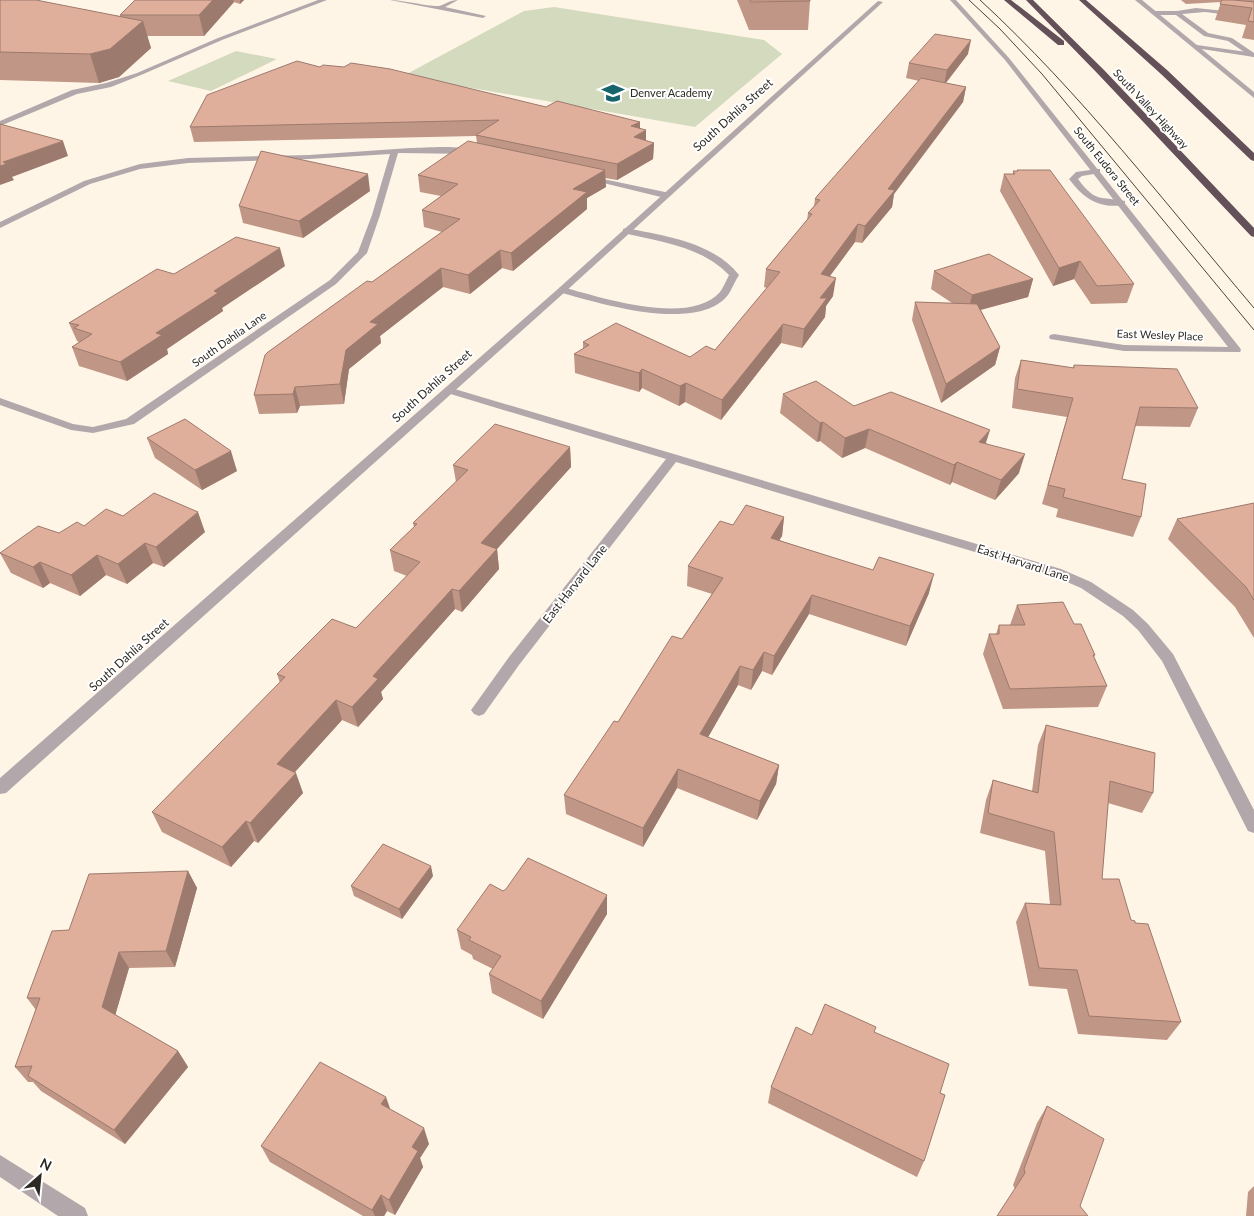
<svg xmlns="http://www.w3.org/2000/svg" width="1254" height="1216" font-family="Lato,sans-serif">
	<style>
		.green { fill: #d4dabd }
		.lines { fill: none; stroke-linecap: round; stroke-linejoin: round }
		.service { fill: #b2a8ab; fill-rule: evenodd }
		.minor { fill: #b2a8ab; fill-rule: evenodd }
		.tertiary { fill: #b2a8ab; fill-rule: evenodd }
		.motorway { fill: #645058; fill-rule: evenodd }
		.tram { stroke: #49443c; stroke-width: 1 }
		.wall { fill: #c09686 }
		.shaded-wall { fill: #9c7a6d }
		.building { fill: #dfaf9c; stroke: #9c7a6d }
		.labels { text-anchor: middle; stroke-width: 4; stroke-linejoin: round; paint-order: stroke }
		.far-poi-label { font-size: 11px; fill: #2e2a23; stroke: #fff; text-anchor: start }
		.far-street-label { font-size: 11px; fill: #2e2a23; stroke: #fff }
		.street-label { font-size: 12px; fill: #2e2a23; stroke: #fff }
	</style>
	<rect width="100%" height="100%" fill="#fff5e6"/>
	<g class="green">
		<path d="M554,7L764,40L782,54L695,127L403,76L524,11Z"/>
		<path d="M236,51L277,59L211,91L168,81Z"/>
	</g>
	<g class="lines">
		<g class="service">
			<path d="M318,0H327L222,40L141,75L111,87L77,94L0,126V121L72,90L106,83L137,73L218,38Z"/>
			<path d="M390,0C402,0 431,7 439,6C446,4 450,0 458,0L445,7L486,16L483,18Z"/>
			<path d="M1196,8L1254,14V18L1205,12L1182,14L1208,33L1232,38L1254,53V57L1250,56L1228,41L1204,36L1176,15H1155L1152,13L1155,11H1177Z"/>
			<path d="M1097,169H1100V173L1082,176L1078,179C1096,203 1099,196 1125,201V205C1099,209 1084,199 1069,179L1076,172Z"/>
			<path d="M626,228C665,236 713,242 739,275C735,281 732,289 728,295C697,334 598,303 559,292V288L562,287C600,297 689,327 720,292C723,288 726,281 729,275C701,246 661,242 623,233V229Z"/>
		</g>
		<g class="minor">
			<path d="M950,0H956L1009,58L1240,348L1241,350L1240,352L1124,351L1050,339L1049,337L1050,335L1054,334L1124,345L1228,347L1005,60Z"/>
			<path d="M1197,45L1254,53V57L1195,48V46Z"/>
			<path d="M410,148C425,148 464,144 475,152L471,154L398,153L380,215L367,253L336,284L134,424L93,433L71,430L0,405V398L73,424L93,427L126,419L330,280L358,252L372,215L390,154L309,159L188,163L140,169L90,184L0,228V222L84,181L140,164L188,158L309,155Z"/>
			<path d="M584,175L665,192L669,195L665,198L587,179H584Z"/>
			<path d="M448,387L1061,569L1091,582L1133,610L1148,624L1173,654L1254,810V833L1248,831L1162,661L1138,630L1123,616L1081,588L1051,575L676,462L519,665L484,714L479,716L474,714L471,710L474,706L509,657L666,459L444,392L443,390Z"/>
			<path d="M0,1155L85,1208L88,1216H58L0,1177Z"/>
		</g>
		<g class="tertiary">
			<path d="M1135,0H1142L1254,92V98Z"/>
			<path d="M878,1L883,2L565,292L6,793L0,794V778L559,288Z"/>
		</g>
		<g class="motorway">
			<path d="M1004,0H1011L1064,41V45H1058Z"/>
			<path d="M1026,0H1033L1104,70L1254,228V237L1251,236L1098,74Z"/>
			<path d="M1079,0H1086L1167,70L1254,153V161L1251,160L1161,74Z"/>
		</g>
		<g class="tram">
			<path d="M969,0L1000,29L1042,74L1254,330"/>
			<path d="M980,0C1080,92 1166,204 1254,308"/>
		</g>
	</g>
	<g class="wall">
		<path d="M0,0L120,16V15L135,0H244L240,4L234,2L204,36H147L151,48L119,77L99,83L0,80Z"/>
		<path d="M737,0H810V1L808,30H749Z"/>
		<path d="M1181,0H1254V40L1242,38L1246,25L1215,20L1221,2L1186,4Z"/>
		<path d="M968,54L946,83L966,87L963,102L894,194L892,207L862,243L855,242L830,276L833,296L826,306L825,317L802,348L781,343L721,420L685,402L679,406L642,388L639,392L575,373L574,354L583,349V342L690,357L715,350L767,288L764,287L766,269L807,220L808,213L814,206L815,199L919,81L906,78L909,63Z"/>
		<path d="M320,67L546,107L640,122V129L646,141L654,143L653,159L617,180L605,178L606,187L587,198V209L513,271L502,268L470,294L443,287L380,336L381,343L349,369L344,404L300,406L297,413L259,414L254,395L372,282L442,232L424,227L422,210L441,196L420,192L418,175L477,143L476,136L194,142L190,127Z"/>
		<path d="M1017,170L1134,284L1127,303L1091,304L1074,279L1053,286L1000,191L1004,174H1013V171H1017Z"/>
		<path d="M370,191L303,238L243,223L239,206Z"/>
		<path d="M285,266L222,308L223,311L167,349L168,354L127,381L79,366L72,347L79,342L77,341L69,323L174,274Z"/>
		<path d="M934,271L1033,279L1028,297L981,310L1000,347L995,365L941,403L912,320L915,302L952,303L931,289Z"/>
		<path d="M1021,360L1073,368L1074,365L1198,408L1190,427L1135,426L1122,479L1141,517L1133,537L1056,517L1058,509L1042,504L1067,417L1012,408L1015,378Z"/>
		<path d="M783,394L854,406L986,443L1019,473L995,500L952,482L950,485L865,448L842,458L820,441L817,442L780,413Z"/>
		<path d="M147,438L237,471L202,490L155,458Z"/>
		<path d="M570,447L571,467L497,549L499,569L462,612L455,609L381,692L383,699L358,727L342,720L295,772L303,793L258,843L254,841L231,867L162,832L152,812L280,683L277,674L356,628L407,576L394,571L390,550L414,527L413,523L456,482L453,465Z"/>
		<path d="M1254,503V638L1235,607L1168,539L1177,519Z"/>
		<path d="M123,516L205,532L164,567L153,563L127,584L106,575L80,596L50,583L43,588L11,573L0,553L84,526Z"/>
		<path d="M784,517L782,536L779,540L929,593L906,646L809,614L772,675L762,671L751,690L738,685L708,737L779,765L776,784L757,820L677,788L643,847L566,814L564,795L618,722L682,639L712,594L687,586L688,566L733,525Z"/>
		<path d="M1017,605L1074,624L1095,655L1094,657L1107,686L1098,707L1003,709L983,654L989,634H996L999,625H1010Z"/>
		<path d="M1046,725L1153,793L1142,813L1108,803L1102,879L1131,920L1135,923L1181,1022L1167,1040L1078,1034L1067,989L1029,986L1016,922L1025,903L1050,905L1045,851L980,833L986,800L993,780L1032,791L1038,745Z"/>
		<path d="M188,871L197,888L175,967L129,968L115,1015L178,1051L188,1067L125,1144L41,1091L33,1082H28L15,1067L36,1010L27,998Z"/>
		<path d="M433,876L402,919L354,896L351,886Z"/>
		<path d="M503,891L607,914L543,1019L492,993L489,974L493,969L473,959L472,955L461,949L457,930Z"/>
		<path d="M874,1032L940,1093L924,1161L917,1177L768,1103L771,1087L812,1035Z"/>
		<path d="M1047,1106L1080,1206L1015,1189L1013,1185L1037,1123Z"/>
		<path d="M390,1110L429,1144L420,1158L423,1167L395,1215L387,1211L384,1216H363L270,1162L261,1146Z"/>
		<path d="M1254,1186V1216H1246L1248,1192Z"/>
	</g>
	<g class="shaded-wall">
		<path d="M213,0H233L234,2L204,36L199,15Z"/>
		<path d="M240,0H244L240,4Z"/>
		<path d="M143,21L151,48L119,77L99,83L90,54Z"/>
		<path d="M971,40L968,54L944,85L947,70Z"/>
		<path d="M966,87L963,102L894,194L892,207L862,243L865,226L888,189Z"/>
		<path d="M640,122V134L646,130V146L634,140L631,126Z"/>
		<path d="M63,141L68,156L12,177L14,180L0,185V166L3,162Z"/>
		<path d="M654,143L653,159L617,180V164Z"/>
		<path d="M605,170L606,187L587,198V209L513,271L511,253L573,189Z"/>
		<path d="M368,174L370,191L303,238L299,221Z"/>
		<path d="M858,224L855,242L818,292L821,274Z"/>
		<path d="M280,248L285,266L222,308L223,311L167,349L168,354L127,381L120,362L156,333L214,291Z"/>
		<path d="M500,250L502,268L470,294L468,275Z"/>
		<path d="M1080,261L1074,279L1053,286L1059,268Z"/>
		<path d="M441,268L443,287L380,336L381,343L349,369L344,404L340,384L346,350L370,322Z"/>
		<path d="M836,278L833,296L826,306L825,317L802,348L804,329L820,298Z"/>
		<path d="M1033,279L1028,297L968,313L972,295Z"/>
		<path d="M783,324L781,343L721,420L722,400Z"/>
		<path d="M1000,347L995,365L941,403L946,384Z"/>
		<path d="M642,369V388L639,392V373Z"/>
		<path d="M686,383L685,402L679,406L680,386Z"/>
		<path d="M295,387L300,406L297,413L293,394Z"/>
		<path d="M823,422L820,441L817,442L820,423Z"/>
		<path d="M869,429L865,448L842,458L845,438Z"/>
		<path d="M990,430L984,449L979,442Z"/>
		<path d="M570,447L571,467L497,549L499,569L462,612L459,591L481,543Z"/>
		<path d="M231,451L237,471L202,490L195,470Z"/>
		<path d="M1025,454L1019,473L995,500L1001,480Z"/>
		<path d="M957,462L952,482L950,485L954,465Z"/>
		<path d="M198,512L205,532L164,567L156,547Z"/>
		<path d="M784,517L782,536L769,557L771,538Z"/>
		<path d="M145,543L153,563L127,584L118,564Z"/>
		<path d="M97,555L106,575L80,596L71,575Z"/>
		<path d="M40,562L50,583L43,588L33,567Z"/>
		<path d="M934,574L929,593L906,646L910,626Z"/>
		<path d="M452,589L455,609L381,692L383,699L358,727L352,707L373,676Z"/>
		<path d="M812,595L809,614L772,675L774,656Z"/>
		<path d="M764,652L762,671L751,690L753,670Z"/>
		<path d="M740,666L738,685L699,753L700,734Z"/>
		<path d="M336,700L342,720L284,784L277,764Z"/>
		<path d="M779,765L776,784L757,820L760,801Z"/>
		<path d="M678,769L677,788L643,847V828Z"/>
		<path d="M296,773L303,793L258,843L250,823Z"/>
		<path d="M246,821L254,841L231,867L222,847Z"/>
		<path d="M431,866L433,876L402,919L399,909Z"/>
		<path d="M188,871L197,888L175,967L166,951Z"/>
		<path d="M607,895V914L543,1019L541,1001Z"/>
		<path d="M119,952L129,968L113,1023L102,1007Z"/>
		<path d="M178,1051L188,1067L125,1144L114,1130Z"/>
		<path d="M386,1097L392,1114L381,1104Z"/>
		<path d="M424,1128L429,1144L420,1158L423,1167L395,1215L389,1200L412,1147Z"/>
		<path d="M381,1195L387,1211L384,1216H375L372,1210Z"/>
	</g>
	<g class="building">
		<path d="M0,0H36L143,21L110,49L90,54L0,52Z"/>
		<path d="M135,0H213L199,15H120Z"/>
		<path d="M750,0H810V1L751,2Z"/>
		<path d="M1222,0H1233L1254,2V22L1248,21L1252,8L1220,4Z"/>
		<path d="M935,34L971,40L947,70L909,63Z"/>
		<path d="M297,61L320,67L323,65L344,67L351,63L390,69L546,107L557,101L640,122L631,126L646,130L634,137L654,143L617,164L476,135L499,120L190,127L207,95Z"/>
		<path d="M921,78L966,87L888,189L895,190L865,226L858,224L821,274L836,278L820,298H827L804,329L783,324L722,400L686,383L680,386L642,369L639,373L574,354L589,345L583,342L616,323L690,357L706,346L715,350L780,272L766,269L812,214L808,213L820,200L815,199L818,195Z"/>
		<path d="M0,124L63,141L3,162L7,164L0,166Z"/>
		<path d="M468,141L605,170L573,189L587,192L511,253L500,250L468,275L441,268L370,322L378,324L346,350L340,384L295,387L293,394L254,395L265,355L268,352L367,281L372,282L460,219L422,210L458,184L418,175Z"/>
		<path d="M261,151L368,174L299,221L239,206Z"/>
		<path d="M1017,170H1050L1134,284L1097,286L1080,261L1059,268L1004,174H1015L1013,171H1018Z"/>
		<path d="M236,237L280,248L214,291L218,293L156,333L162,335L120,362L72,347L92,334L74,328L79,325L69,323L157,269L174,274Z"/>
		<path d="M989,254L1033,279L972,295L934,271Z"/>
		<path d="M915,302L977,304L1000,347L946,384Z"/>
		<path d="M1021,360L1074,368V365L1177,369L1198,408L1140,407L1122,479L1146,484L1141,517L1063,497L1065,489L1048,485L1073,398L1017,389Z"/>
		<path d="M816,381L854,406L891,392L990,430L979,442L1025,454L1001,480L957,462L954,465L869,429L845,438L823,422L820,423L783,394Z"/>
		<path d="M185,419L231,451L195,470L147,438Z"/>
		<path d="M495,424L570,447L481,543L497,549L459,591L452,589L373,676L378,679L352,707L336,700L277,764L296,773L250,823L246,821L222,847L152,812L285,677L277,674L332,619L356,628L420,562L390,550L417,524L413,523L468,470L453,465Z"/>
		<path d="M154,493L198,512L156,547L145,543L118,564L97,555L71,575L40,562L33,567L0,553L38,526L59,533L77,522L84,526L106,509L123,516Z"/>
		<path d="M1254,503V600L1246,587L1177,519Z"/>
		<path d="M746,505L784,517L771,538L873,570L879,557L934,574L910,626L812,595L774,656L764,652L753,670L740,666L700,734L779,765L760,801L678,769L643,828L564,795L614,721L618,722L672,636L682,639L723,578L688,566L720,521L733,525Z"/>
		<path d="M1063,602L1074,624H1081L1095,655H1093L1107,686L1010,689L989,634H999V625H1025L1017,605Z"/>
		<path d="M1046,725L1155,753L1153,793L1110,781L1102,879H1119L1131,920L1135,921V923L1148,924L1181,1022L1089,1016L1077,970L1039,968L1025,903L1061,905L1054,832L988,813L993,780L1038,793Z"/>
		<path d="M383,844L431,866L399,909L351,886Z"/>
		<path d="M528,858L607,895L541,1001L489,974L501,956L469,940L471,937L457,930L490,884L503,891L506,889Z"/>
		<path d="M188,871L166,951L119,952L102,1007L178,1051L114,1130L28,1076L32,1066L15,1067L40,998H27L52,931L69,930L89,874Z"/>
		<path d="M825,1004L876,1027L874,1032L949,1064L940,1093L945,1095L924,1161L771,1087L796,1027L812,1035Z"/>
		<path d="M320,1062L386,1097L381,1104L424,1128L412,1147L418,1151L389,1200L381,1195L372,1210L261,1146Z"/>
		<path d="M1047,1106L1104,1139L1080,1206L1088,1216H997L1025,1173L1024,1169Z"/>
	</g>
	<defs>
		<g id="school-bare" transform="scale(1.725)"><path d="M0-5L7-2L0 1L-7-2ZM-4 1L0 2.5L4 1V4Q0 6-4 4Z" fill="#17646d" stroke="#fff" stroke-width="2.5" paint-order="stroke"/></g>
	</defs>
	<g fill-rule="evenodd">
		<use href="#school-bare" x="613" y="93"/>
	</g>
	<g class="labels">
		<g class="far-poi-label">
			<text x="630" y="97">Denver Academy</text>
		</g>
		<g class="far-street-label">
			<text transform="translate(1151 109) rotate(47)" y="4">South Valley Highway</text>
			<text transform="translate(1107 166) rotate(51)" y="4">South Eudora Street</text>
			<text transform="translate(1160 335) rotate(2)" y="4">East Wesley Place</text>
			<text transform="translate(229 339) rotate(-35)" y="4">South Dahlia Lane</text>
		</g>
		<g class="street-label">
			<text transform="translate(733 115) rotate(-42)" y="4">South Dahlia Street</text>
			<text transform="translate(432 386) rotate(-42)" y="4">South Dahlia Street</text>
			<text transform="translate(1023 563) rotate(18)" y="4">East Harvard Lane</text>
			<text transform="translate(575 584) rotate(-52)" y="4">East Harvard Lane</text>
			<text transform="translate(129 655) rotate(-42)" y="4">South Dahlia Street</text>
		</g>
	</g>
	<g transform="translate(40 1176) rotate(27)" stroke="#ffffff" stroke-width="4" paint-order="stroke">
	<path d="M0-4L9 19L0 12L-9 19Z" fill="#2e2a23"/>
	<text y="-8" font-size="14" font-weight="bold" text-anchor="middle" fill="#2e2a23">N</text>
	</g>
</svg>
